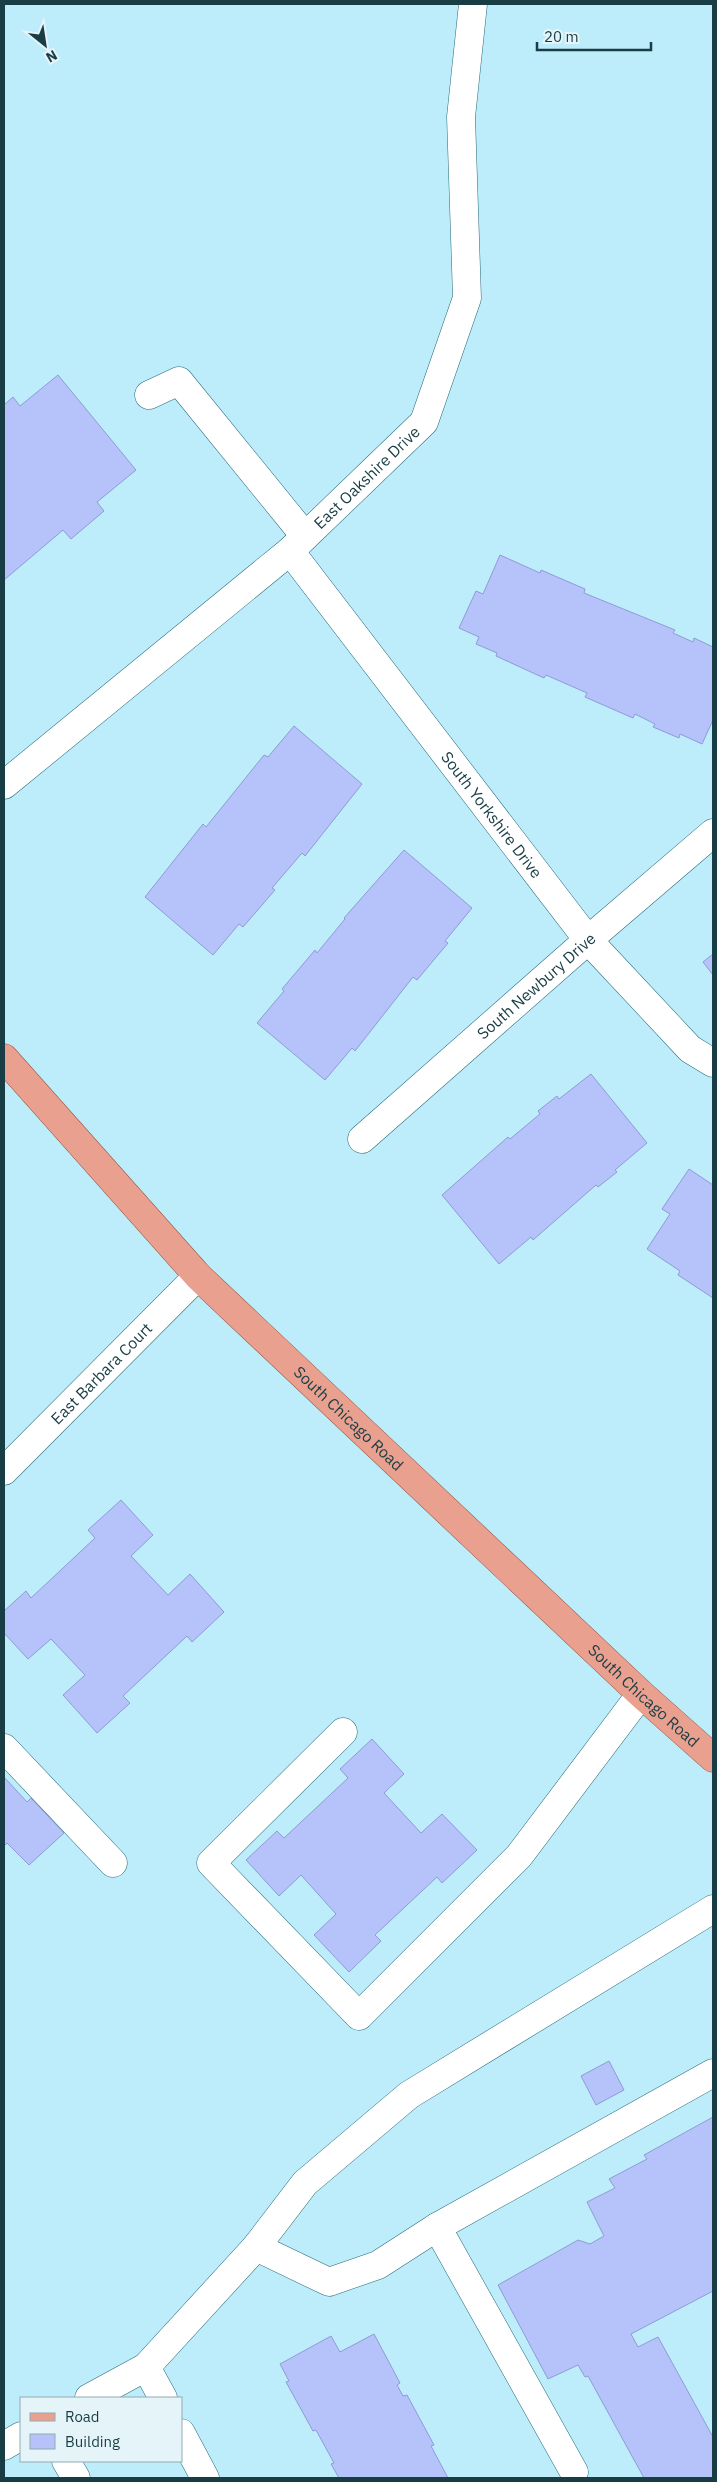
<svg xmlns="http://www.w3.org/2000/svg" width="717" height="2482" font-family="'IBM Plex Sans',sans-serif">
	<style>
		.building { fill: #b6c2fa; stroke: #8f9bd6 }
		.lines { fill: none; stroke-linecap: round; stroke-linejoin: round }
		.minor-casing { stroke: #276a7a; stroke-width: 29 }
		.major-casing { stroke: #975443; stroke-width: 29 }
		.minor { stroke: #fff; stroke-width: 28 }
		.major { stroke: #e9a08e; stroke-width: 28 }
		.labels { text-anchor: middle; stroke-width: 4.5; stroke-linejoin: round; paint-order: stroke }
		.street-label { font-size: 16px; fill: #183d45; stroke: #e4f4f8 }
	</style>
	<rect width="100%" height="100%" fill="#bdedfa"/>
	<g class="building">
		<path d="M58,375L136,470L97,502L104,511L71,539L63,530L4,580V405L13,397L20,406Z"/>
		<path d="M500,555L540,573L541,570L585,589L584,593L675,630L673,633L693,642L694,638L713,647V720L702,744L680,734L679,738L653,727L655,724L635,714L633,718L585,697L587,693L546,675L544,678L496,656L497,653L476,644L479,637L459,628L476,591L483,594Z"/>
		<path d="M294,726L362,784L305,856L302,853L272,888L275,890L243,927L239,924L213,955L145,897L203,824L206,827L264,755L268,757Z"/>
		<path d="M404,850L472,908L445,941L448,943L417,980L413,977L355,1051L352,1048L325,1080L257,1023L284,991L282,989L315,950L317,953L345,919L344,918Z"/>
		<path d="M713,954V975L703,962Z"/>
		<path d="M591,1074L647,1143L615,1170L617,1172L598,1187L596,1185L533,1240L531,1237L499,1264L442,1195L508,1137L510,1139L540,1114L538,1111L557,1096L559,1099Z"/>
		<path d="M689,1169L713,1185V1298L678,1275L680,1271L647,1249L670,1214L662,1209Z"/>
		<path d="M121,1500L153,1535L131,1556L168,1595L190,1574L224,1612L192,1642L187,1636L123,1696L130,1703L97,1733L63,1695L85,1675L51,1639L28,1659L4,1633V1611L26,1591L31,1598L95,1538L88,1530Z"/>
		<path d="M372,1739L404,1774L384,1793L421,1833L442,1814L477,1850L442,1883L437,1877L375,1935L381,1941L349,1972L314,1935L336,1914L301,1875L279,1896L246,1860L277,1831L284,1838L348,1778L340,1769Z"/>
		<path d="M4,1777L27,1802L31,1798L64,1833L29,1865L7,1843L4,1846Z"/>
		<path d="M609,2061L624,2090L596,2105L581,2076Z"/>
		<path d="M713,2117V2291L631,2334L638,2347L658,2337L713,2437V2478H644L588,2376L585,2377L578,2365L548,2379L498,2285L578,2240L590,2244L604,2236L587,2202L615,2188L609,2179L647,2159L644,2155Z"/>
		<path d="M374,2334L400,2383L397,2385L403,2396L407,2395L434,2445L431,2446L448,2478H339L331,2464L334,2463L316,2430L313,2431L286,2382L289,2381L280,2364L331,2336L340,2352Z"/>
	</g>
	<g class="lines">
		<g class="minor-casing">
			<g id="minor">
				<path d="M149,395L179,381L305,536"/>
				<path id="s1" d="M290,551L588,940L690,1049L713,1063"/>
				<path id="s2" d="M4,785L290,551L424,422L467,298L461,117L473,4"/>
				<path id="s3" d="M362,1139L588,940L713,833"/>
				<path id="s4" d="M4,1471L198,1276"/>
				<path d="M343,1732L211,1863L359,2016L519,1856L641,1694"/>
				<path d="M4,1748L113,1863"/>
				<path d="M437,2227L574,2472"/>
				<path d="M256,2247L329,2282L378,2265L437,2227L713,2073"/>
				<path d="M146,2367L163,2398"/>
				<path d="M89,2398L146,2367L256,2247L305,2183L409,2095L713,1909"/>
				<path d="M181,2433L205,2478"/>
				<path d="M4,2446L21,2436"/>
				<path d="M66,2461L76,2478"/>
			</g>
		</g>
		<g class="major-casing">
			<g id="major">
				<path id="s5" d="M4,1058L198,1276L641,1694L713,1758"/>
			</g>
		</g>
		<use href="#minor" class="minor"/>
		<use href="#major" class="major"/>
	</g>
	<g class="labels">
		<g class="street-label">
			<text dy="6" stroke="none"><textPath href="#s2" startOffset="476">East Oakshire Drive</textPath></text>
			<text dy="6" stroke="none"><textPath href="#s1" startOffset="332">South Yorkshire Drive</textPath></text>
			<text dy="6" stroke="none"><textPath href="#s3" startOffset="232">South Newbury Drive</textPath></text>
			<text dy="6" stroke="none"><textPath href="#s4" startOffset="138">East Barbara Court</textPath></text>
			<text dy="6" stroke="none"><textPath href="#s5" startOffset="499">South Chicago Road</textPath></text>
			<text dy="6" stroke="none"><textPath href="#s5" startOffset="904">South Chicago Road</textPath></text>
		</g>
	</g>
	<rect width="717" height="2482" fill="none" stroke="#183d45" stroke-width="10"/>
	<rect x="20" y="2397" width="162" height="65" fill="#e4f4f8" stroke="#92abb0"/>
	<rect x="30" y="2413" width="25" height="8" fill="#e9a08e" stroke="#92abb0"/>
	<text x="65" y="2422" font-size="15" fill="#183d45">Road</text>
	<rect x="30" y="2434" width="25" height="15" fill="#b6c2fa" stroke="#92abb0"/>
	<text x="65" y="2447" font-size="15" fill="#183d45">Building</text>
	<g transform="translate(45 45) rotate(150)" stroke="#e4f4f8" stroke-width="4" paint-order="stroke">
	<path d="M0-4L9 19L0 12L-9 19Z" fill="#183d45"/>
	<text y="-8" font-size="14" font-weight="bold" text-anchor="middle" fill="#183d45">N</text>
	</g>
	<path d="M537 42v8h114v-8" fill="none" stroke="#183d45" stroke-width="2.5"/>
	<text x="544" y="42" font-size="15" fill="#183d45" stroke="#e4f4f8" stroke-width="4" paint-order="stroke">20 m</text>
</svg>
